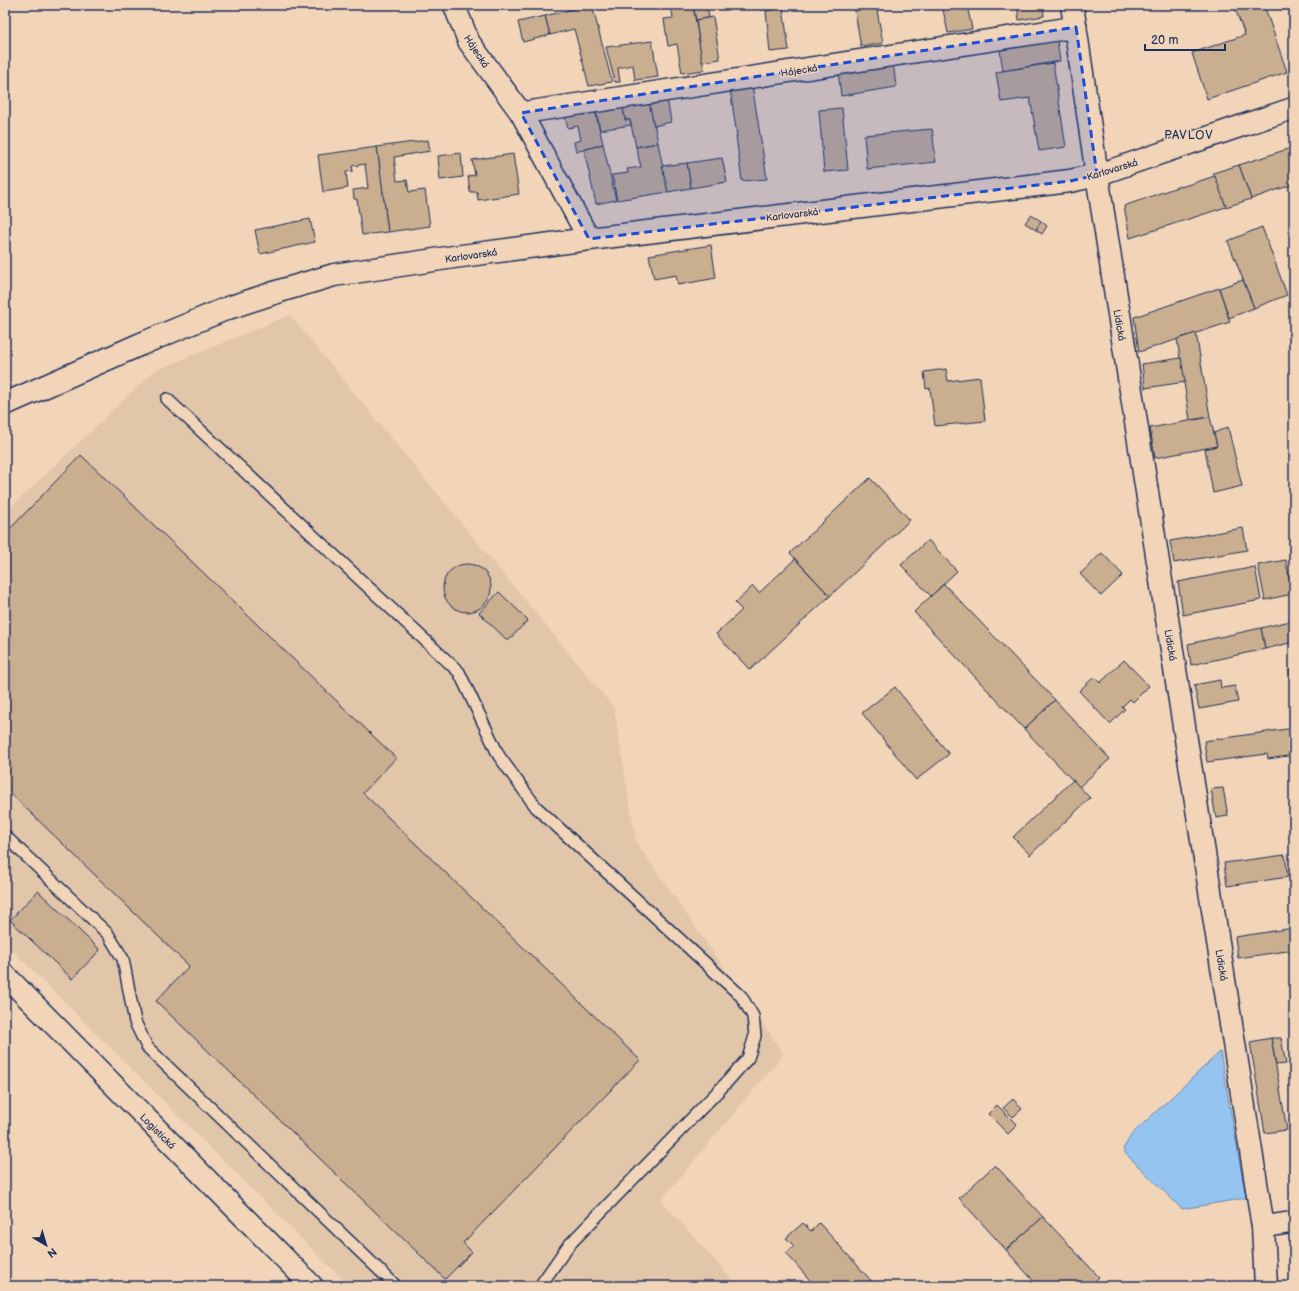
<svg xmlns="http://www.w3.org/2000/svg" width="1299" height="1291" font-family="'Balsamiq Sans',sans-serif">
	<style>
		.built { fill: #e2c6aa }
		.water { fill: #96c4f0; stroke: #6588b6 }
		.building { fill: #caae90; stroke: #1b2f5e }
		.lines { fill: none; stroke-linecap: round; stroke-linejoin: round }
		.lane-casing { stroke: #1b2f5e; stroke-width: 14 }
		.street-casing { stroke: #1b2f5e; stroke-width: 24 }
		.secondary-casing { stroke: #1b2f5e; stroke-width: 25 }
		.lane { stroke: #f2d5b8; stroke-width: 11 }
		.street { stroke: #f2d5b8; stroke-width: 21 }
		.secondary { stroke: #f2d5b8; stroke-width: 22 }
		.marked { fill: #1d4ed8; fill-opacity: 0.2; stroke: #1d4ed8; stroke-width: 3; stroke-dasharray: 8 5; stroke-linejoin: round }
		.labels { text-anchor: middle; stroke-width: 3; stroke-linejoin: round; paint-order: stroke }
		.street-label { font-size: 10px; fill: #1b2f5e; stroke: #f2d5b8 }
		.quarter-label { font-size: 12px; letter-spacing: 1px; fill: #1b2f5e; stroke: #f2d5b8 }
	</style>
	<rect width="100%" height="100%" fill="#f2d5b8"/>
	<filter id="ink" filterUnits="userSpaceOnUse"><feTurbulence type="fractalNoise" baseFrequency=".025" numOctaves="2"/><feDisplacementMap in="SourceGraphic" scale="8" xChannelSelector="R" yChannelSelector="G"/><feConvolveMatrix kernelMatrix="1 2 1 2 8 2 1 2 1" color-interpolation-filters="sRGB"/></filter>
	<g filter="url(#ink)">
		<path class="built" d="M290,315L614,708L636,842L784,1054L661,1200L738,1286H349L10,948L5,941V513L154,371Z"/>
		<path class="water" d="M1220,1052L1246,1198L1182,1209L1125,1153L1123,1149L1132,1134Z"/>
		<g class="building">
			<path d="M589,5H592L612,82L589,86L574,29L550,35L545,16Z"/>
			<path d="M671,5H693L704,70L682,73L677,44L668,46L664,19L673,18Z"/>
			<path d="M693,5H707L709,18L696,20Z"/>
			<path d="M759,5H786V7L766,11V9L760,10Z"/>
			<path d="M854,5H876L883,43L861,47Z"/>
			<path d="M942,5H967L972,29L948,33Z"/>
			<path d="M1017,5H1043L1044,16L1019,20Z"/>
			<path d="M1237,5H1264L1287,72L1207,99L1192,53L1245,35L1234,6Z"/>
			<path d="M783,8L789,50L770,52L766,11Z"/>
			<path d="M545,16L550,35L523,42L518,22Z"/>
			<path d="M713,17L720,59L702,62L696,20Z"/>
			<path d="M1056,34L1060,61L1003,71L999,43Z"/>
			<path d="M652,41L658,77L635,80L633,65L618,68L620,82H615L606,47Z"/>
			<path d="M893,61L896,87L841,96L838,70Z"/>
			<path d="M1053,63L1066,147L1039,151L1030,98L1001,102L996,72Z"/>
			<path d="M752,84L767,179L742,181L736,136H737L730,89Z"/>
			<path d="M649,98L658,143L636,147L630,120H625L622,102Z"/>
			<path d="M667,98L671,122L654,126L649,102Z"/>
			<path d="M622,102L625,120H630L631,125L600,130L595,106Z"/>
			<path d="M594,106L603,144L576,152L574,142L581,140L578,126L568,128L563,111Z"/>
			<path d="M842,108L848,170L824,172L819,110Z"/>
			<path d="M932,129L936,162L867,169L864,135Z"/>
			<path d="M428,140L430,151L394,157L397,181L407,180L409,192L425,190L430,226L388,232L377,147Z"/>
			<path d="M658,143L668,192L617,200L612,175L628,173L627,169L641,167L636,147Z"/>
			<path d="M603,144L616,200L596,204L584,150Z"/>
			<path d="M377,147L388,232L362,235L357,199H354L353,190L368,188L365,164L352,166L353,171L346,172L348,188L323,192L318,155Z"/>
			<path d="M1294,147V184L1251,199L1239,165Z"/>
			<path d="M461,153L463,177L440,180L438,156Z"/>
			<path d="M513,154L519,194L478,200L477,192H470L468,176L475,175L472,160Z"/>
			<path d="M722,158L727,182L691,188L687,163Z"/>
			<path d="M687,163L691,188L668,192L662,166Z"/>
			<path d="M1239,165L1251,199L1226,207L1213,173Z"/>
			<path d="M1215,176L1226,207L1130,238L1124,206L1180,186L1181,187Z"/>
			<path d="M1031,215L1041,221L1036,230L1025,223Z"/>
			<path d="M310,219L315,242L260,254L255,230Z"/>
			<path d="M1041,221L1047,226L1042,234L1036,230Z"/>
			<path d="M1262,227L1287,295L1254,308L1228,241Z"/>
			<path d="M711,245L716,278L678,285L676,275L654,279L649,255Z"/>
			<path d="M1243,280L1254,308L1229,318L1219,288Z"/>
			<path d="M1219,288L1230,322L1139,352L1134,317Z"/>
			<path d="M1196,333L1210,417L1190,420L1177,339Z"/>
			<path d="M1181,358L1185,382L1145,388L1142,364Z"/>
			<path d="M946,369L948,381L980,377L985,421L935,426L930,388L926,389L924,372Z"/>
			<path d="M1210,417L1217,446L1155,458L1150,428Z"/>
			<path d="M1228,427L1242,486L1213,493L1205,449L1217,446L1214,433Z"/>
			<path d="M81,455L396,758L363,793L640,1060L463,1243L472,1252L445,1279L156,1001L189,966L5,788V534Z"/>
			<path d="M870,478L910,520L830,596L790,553Z"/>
			<path d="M1243,528L1247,550L1174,563L1170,541Z"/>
			<path d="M928,540L957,571L931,596L901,565Z"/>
			<path d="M1102,553L1123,575L1101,596L1080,574Z"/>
			<path d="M795,559L830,596L750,670L716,634L742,610L735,603L753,586L759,593Z"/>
			<path d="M1286,560L1292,594L1265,600L1258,565Z"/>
			<circle cx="467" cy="588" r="24"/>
			<path d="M1255,567L1261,600L1183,615L1178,582Z"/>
			<path d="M944,584L1055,700L1024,729L914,612Z"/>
			<path d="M499,592L528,620L508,641L479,613Z"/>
			<path d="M1294,620V642L1265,649L1261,628Z"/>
			<path d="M1261,628L1265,649L1191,665L1188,644Z"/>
			<path d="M1124,660L1149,686L1133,702L1130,699L1122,707L1125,709L1110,724L1079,691L1094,677L1100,683Z"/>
			<path d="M1294,669V695L1289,670Z"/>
			<path d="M1220,680L1221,688L1235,686L1238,702L1199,709L1194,685Z"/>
			<path d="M895,687L949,754L916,780L862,713Z"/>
			<path d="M1055,700L1110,759L1079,787L1024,729Z"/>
			<path d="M1294,728V755L1268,759L1267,754L1207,762L1204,741Z"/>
			<path d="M1073,780L1090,798L1030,855L1013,837Z"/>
			<path d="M1223,788L1228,816L1216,818L1211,789Z"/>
			<path d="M1285,855L1288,877L1227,886L1224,863Z"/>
			<path d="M38,891L100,950L72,979L10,920Z"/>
			<path d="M1294,928V950L1238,958L1235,937Z"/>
			<path d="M1290,950H1294V975Z"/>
			<path d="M1271,1038H1281L1286,1064L1276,1065Z"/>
			<path d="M1271,1038L1287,1130L1265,1133L1250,1042Z"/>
			<path d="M1013,1099L1022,1109L1013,1117L1003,1108Z"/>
			<path d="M997,1105L1017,1125L1008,1134L988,1114Z"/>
			<path d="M995,1165L1043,1217L1006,1250L959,1198Z"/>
			<path d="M1294,1191V1199L1292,1200L1290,1192Z"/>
			<path d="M1043,1217L1099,1277L1090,1286H1038L1006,1250Z"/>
			<path d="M803,1223L811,1231L819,1223L876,1286H815L786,1253L794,1246L786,1238Z"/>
		</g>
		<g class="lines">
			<g class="lane-casing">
				<g id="lane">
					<path d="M167,399L459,672L499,756L536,807L741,996L753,1016L755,1036L748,1058L727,1082L568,1246L540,1286"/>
					<path d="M5,836L108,934L123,959L135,1022L147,1047L396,1286"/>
				</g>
			</g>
			<g class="street-casing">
				<g id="street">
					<path d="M454,5L469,42L521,113L589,239"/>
					<path d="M521,113L1076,27"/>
					<path d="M1097,175L1294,108"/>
					<path d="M5,975L312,1286"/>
					<path d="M1263,1227L1294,1222"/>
				</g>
			</g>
			<g class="secondary-casing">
				<g id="secondary">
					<path d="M1072,5L1097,175L1263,1227L1266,1286"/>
					<path d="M5,404L141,344L228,308L283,290L334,275L454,257L589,239L1070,181L1097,175"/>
				</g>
			</g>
			<use href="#lane" class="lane"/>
			<use href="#street" class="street"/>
			<use href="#secondary" class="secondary"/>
		</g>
	</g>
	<path class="marked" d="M1076,27L1097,175L1070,181L589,239L521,113Z"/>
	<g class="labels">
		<g class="street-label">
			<text transform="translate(477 51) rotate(57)" y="4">Hájecká</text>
			<text transform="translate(799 70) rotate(-9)" y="4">Hájecká</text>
			<text transform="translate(1112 169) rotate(-17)" y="4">Karlovarská</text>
			<text transform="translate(792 214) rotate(-7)" y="4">Karlovarská</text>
			<text transform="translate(471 255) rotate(-8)" y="4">Karlovarská</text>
			<text transform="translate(1120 325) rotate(81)" y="4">Lidická</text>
			<text transform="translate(1171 645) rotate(81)" y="4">Lidická</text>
			<text transform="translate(1222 965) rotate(81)" y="4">Lidická</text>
			<text transform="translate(158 1131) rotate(45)" y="4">Logistická</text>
		</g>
		<g class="quarter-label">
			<text x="1189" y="139">PAVLOV</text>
		</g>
	</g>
	<rect width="1299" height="1291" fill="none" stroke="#f2d5b8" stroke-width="20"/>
	<rect x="10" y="10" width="1279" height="1271" fill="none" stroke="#1b2f5e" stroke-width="1.5" filter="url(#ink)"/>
	<g transform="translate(46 1245) rotate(142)" stroke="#f2d5b8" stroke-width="3" paint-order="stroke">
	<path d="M0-3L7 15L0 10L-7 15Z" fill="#1b2f5e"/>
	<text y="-6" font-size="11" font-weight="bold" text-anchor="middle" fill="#1b2f5e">N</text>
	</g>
	<path d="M1145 44v6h80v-6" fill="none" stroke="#1b2f5e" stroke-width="2"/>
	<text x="1151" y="44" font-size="12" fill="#1b2f5e" stroke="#f2d5b8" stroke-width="3" paint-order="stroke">20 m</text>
</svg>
